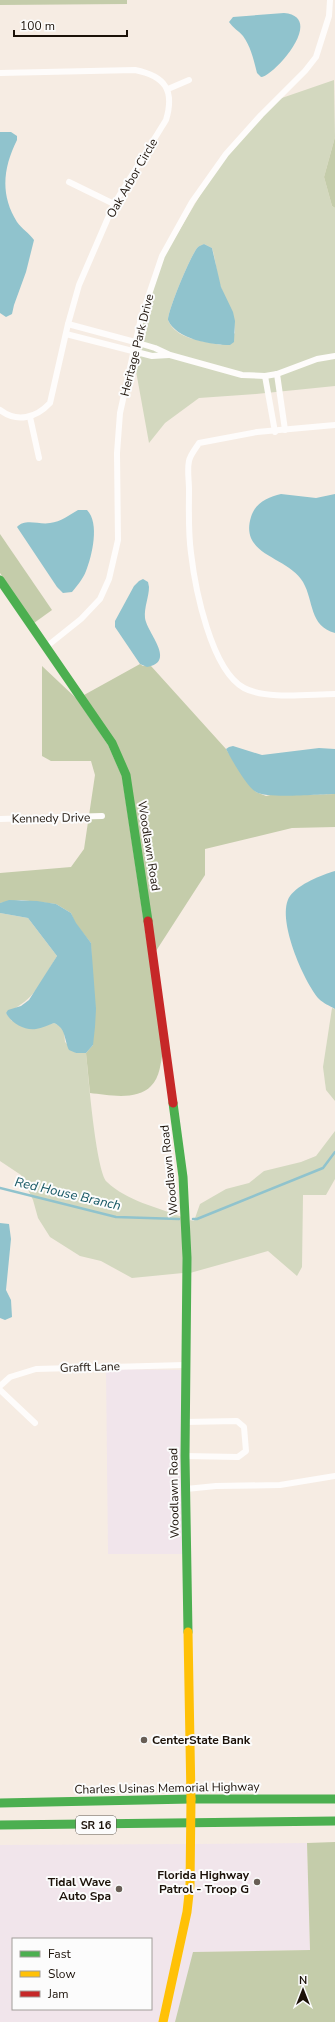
<svg xmlns="http://www.w3.org/2000/svg" width="335" height="2022" font-family="'Nunito Sans',sans-serif">
	<style>
		.commercial { fill: #f1e5eb; fill-rule: evenodd }
		.green { fill: #d3d8bf; fill-rule: evenodd }
		.forest { fill: #c4ccaa }
		.water { fill: #90c3cd }
		.lines { fill: none; stroke-linecap: round; stroke-linejoin: round }
		.stream { stroke: #90c3cd; stroke-width: 2.5 }
		.street { stroke: #fefcfb; stroke-width: 6 }
		.fast { stroke: #4caf50; stroke-width: 9 }
		.slow { stroke: #ffc107; stroke-width: 9 }
		.jam { stroke: #c62828; stroke-width: 9 }
		.poi-dot { fill: #685e55; stroke: #fcfcfc; stroke-width: 1.5 }
		.labels { text-anchor: middle; stroke-width: 4; stroke-linejoin: round; paint-order: stroke }
		.shield { fill: #fcfcfc; stroke: #5e5851; stroke-width: 1 }
		.shield-label { font-size: 11px; font-weight: bold; fill: #1b1108 }
		.street-label { font-size: 12px; fill: #1b1108; stroke: #fcfcfc }
		.poi-label { font-size: 12px; font-weight: bold; fill: #1b1108; stroke: #fcfcfc; text-anchor: end }
		.water-label { font-size: 13px; font-style: italic; fill: #145663; stroke: #fcfcfc }
	</style>
	<rect width="100%" height="100%" fill="#f6ece3"/>
	<g class="commercial">
		<path d="M106,1369L181,1370L183,1554H108Z"/>
		<path d="M307,1843L310,1950L194,1952L175,2022H167L195,1844Z"/>
		<path d="M187,1844L183,1911L159,2022H0V1845ZM13,1939H151V2009H13Z"/>
	</g>
	<g class="green">
		<path d="M334,80L335,137L324,177L332,206L335,208V386L256,394L199,398L165,423L149,443L132,349L163,258L215,170L276,100ZM204,244L212,248C216,260 216,273 220,285C227,305 235,310 235,333L221,345C203,341 175,339 168,320C168,310 191,254 198,247C199,246 203,245 204,244Z"/>
		<path d="M0,913L28,918L57,956C40,983 36,999 6,1013L12,1021L47,1025L54,1023L60,1026L64,1032L65,1042L76,1053H86C88,1072 96,1172 107,1182C127,1201 157,1207 182,1217L183,1273L132,1278L101,1261L80,1256L50,1237L38,1218L33,1200L21,1175L0,1161Z"/>
		<path d="M332,1008L335,1009V1101L326,1090L323,1067Z"/>
		<path d="M335,1131V1179L326,1195H303L302,1267L297,1276L268,1251L190,1273V1220L194,1221L200,1204L226,1189L249,1183L264,1171L301,1162L316,1156Z"/>
	</g>
	<g class="forest">
		<path d="M0,0H127V4L0,5Z"/>
		<path d="M335,137V208L332,206L324,177Z"/>
		<path d="M0,534L52,610L34,623L0,573Z"/>
		<path d="M140,664L143,666H151L226,749L244,777L256,792L266,796L275,794L299,795L335,794V827L292,828L205,849V875L156,951L129,774L114,740L84,695Z"/>
		<path d="M42,666L77,699L108,745L122,776L163,1050C161,1061 160,1078 151,1086C137,1101 108,1095 90,1093L86,1053L93,1045L91,943L75,923L71,913L56,904L21,900L0,903V873L71,867L84,849L95,775L91,761H51L42,756Z"/>
		<path d="M335,1842V2022H175L193,1952L310,1950L307,1843Z"/>
	</g>
	<g class="water">
		<path d="M284,13C327,17 273,77 261,77L257,73C254,61 251,47 243,36C239,31 233,28 229,22L233,17Z"/>
		<path d="M0,132H11L17,136V140C3,168 0,195 17,222C22,229 29,233 34,240L26,272L14,305L12,314L6,317L0,313Z"/>
		<path d="M204,244L212,248L221,287L233,312L235,321L234,342L230,345C211,345 176,339 168,320C168,310 191,254 198,247C199,246 202,245 204,244Z"/>
		<path d="M281,494L316,498L335,494V633C309,626 314,601 303,582C288,556 239,556 251,517C255,503 268,497 281,494Z"/>
		<path d="M78,510H87C100,523 92,556 86,571C83,579 77,586 72,592L63,593L57,587L17,527C25,518 39,525 50,523C61,522 69,515 78,510Z"/>
		<path d="M143,579L148,582L149,587C149,597 144,607 145,618C147,633 177,662 147,667L140,664L115,627V621L134,586L139,581Z"/>
		<path d="M233,746L262,755L319,748L335,749V794C320,794 267,799 256,792C246,786 232,760 226,749L229,747Z"/>
		<path d="M335,871V1009C330,1006 323,1003 319,999C304,982 275,917 290,896C299,884 321,875 335,871Z"/>
		<path d="M9,900L37,901L56,904L71,913L76,923L91,943L96,1009L95,1027L93,1045L86,1053H76L69,1050C64,1039 66,1028 54,1023C48,1025 42,1028 36,1029C25,1031 11,1023 6,1013L8,1010L21,1006L29,1000L57,956L28,918L0,913V903Z"/>
		<path d="M0,1223L9,1224L11,1239L6,1290L11,1300L12,1317L5,1320L0,1318Z"/>
	</g>
	<g class="lines">
		<g class="stream">
			<path d="M0,1188L116,1217L179,1219"/>
			<path d="M193,1219H197L323,1168L335,1152"/>
		</g>
		<g class="street">
			<path d="M0,73L135,70C165,76 175,90 166,120L114,204L79,285L68,324L50,403C36,418 17,423 0,410"/>
			<path d="M168,89L189,80"/>
			<path d="M69,182L114,204"/>
			<path d="M68,324L135,342L155,348L170,355L242,375L265,376L277,374L317,359L335,356"/>
			<path d="M66,334L152,356L169,355"/>
			<path d="M277,374L285,430"/>
			<path d="M265,376L275,432"/>
			<path d="M30,417L39,458"/>
			<path d="M335,425L257,432L199,443C196,448 190,455 189,461C187,470 189,480 189,489C189,510 188,532 191,553C195,588 211,670 244,688C266,700 310,694 335,694"/>
			<path d="M46,647L81,619L100,599L109,579L118,540L117,453L120,413L141,318L162,256L192,202L226,154L261,115L305,71L316,57L329,16L330,0"/>
			<path d="M0,819L102,816"/>
			<path d="M0,1386L10,1377L36,1369L185,1365"/>
			<path d="M0,1390L35,1423"/>
			<path d="M185,1456L238,1457L246,1451L244,1427L237,1421L185,1422"/>
			<path d="M186,1489L216,1486L280,1485L335,1476"/>
		</g>
		<g class="fast">
			<path d="M0,580L112,743L126,775L148,921"/>
			<path d="M173,1103L183,1177L187,1258L185,1456L188,1632"/>
			<path d="M0,1803L191,1799H335"/>
			<path d="M0,1825L335,1821"/>
		</g>
		<g class="slow">
			<path d="M188,1632L191,1799"/>
			<path d="M163,2022L187,1912L190,1885L191,1799"/>
		</g>
		<path class="jam" d="M148,921L173,1103"/>
	</g>
	<g class="poi-dot">
		<circle cx="144" cy="1740" r="4"/>
		<circle cx="257" cy="1882" r="4"/>
		<circle cx="119" cy="1889" r="4"/>
	</g>
	<g class="labels">
		<rect class="shield" x="76" y="1816" width="40" height="18" rx="3"/>
		<g class="shield-label">
			<text x="96" y="1829">SR 16</text>
		</g>
		<g class="street-label">
			<text transform="translate(132 178) rotate(-60)" y="4">Oak Arbor Circle</text>
			<text transform="translate(137 345) rotate(-76)" y="4">Heritage Park Drive</text>
			<text transform="translate(51 818) rotate(-1)" y="4">Kennedy Drive</text>
			<text transform="translate(149 846) rotate(81)" y="4">Woodlawn Road</text>
			<text transform="translate(169 1170) rotate(-96)" y="4">Woodlawn Road</text>
			<text transform="translate(90 1367) rotate(-2)" y="4">Grafft Lane</text>
			<text transform="translate(174 1493) rotate(-91)" y="4">Woodlawn Road</text>
			<text transform="translate(167 1788) rotate(-1)" y="4">Charles Usinas Memorial Highway</text>
		</g>
		<g class="poi-label">
			<text x="152" y="1744" text-anchor="start">CenterState Bank</text>
			<text x="249" y="1879">Florida Highway<tspan x="249" dy="14">Patrol - Troop G</tspan></text>
			<text x="111" y="1886">Tidal Wave<tspan x="111" dy="14">Auto Spa</tspan></text>
		</g>
		<g class="water-label">
			<text transform="translate(68 1193) rotate(13)" y="5">Red House Branch</text>
		</g>
	</g>
	<rect x="12" y="1938" width="140" height="72" fill="#fcfcfc" stroke="#a29e9a"/>
	<rect x="20" y="1951" width="20" height="6" fill="#4caf50" stroke="#a29e9a"/>
	<text x="48" y="1958" font-size="12" fill="#1b1108">Fast</text>
	<rect x="20" y="1971" width="20" height="6" fill="#ffc107" stroke="#a29e9a"/>
	<text x="48" y="1978" font-size="12" fill="#1b1108">Slow</text>
	<rect x="20" y="1991" width="20" height="6" fill="#c62828" stroke="#a29e9a"/>
	<text x="48" y="1998" font-size="12" fill="#1b1108">Jam</text>
	<g transform="translate(303 1990)" stroke="#fcfcfc" stroke-width="3" paint-order="stroke">
	<path d="M0-3L7 15L0 10L-7 15Z" fill="#1b1108"/>
	<text y="-6" font-size="11" font-weight="bold" text-anchor="middle" fill="#1b1108">N</text>
	</g>
	<path d="M14 30v6h113v-6" fill="none" stroke="#1b1108" stroke-width="2"/>
	<text x="20" y="30" font-size="12" fill="#1b1108" stroke="#fcfcfc" stroke-width="3" paint-order="stroke">100 m</text>
</svg>
